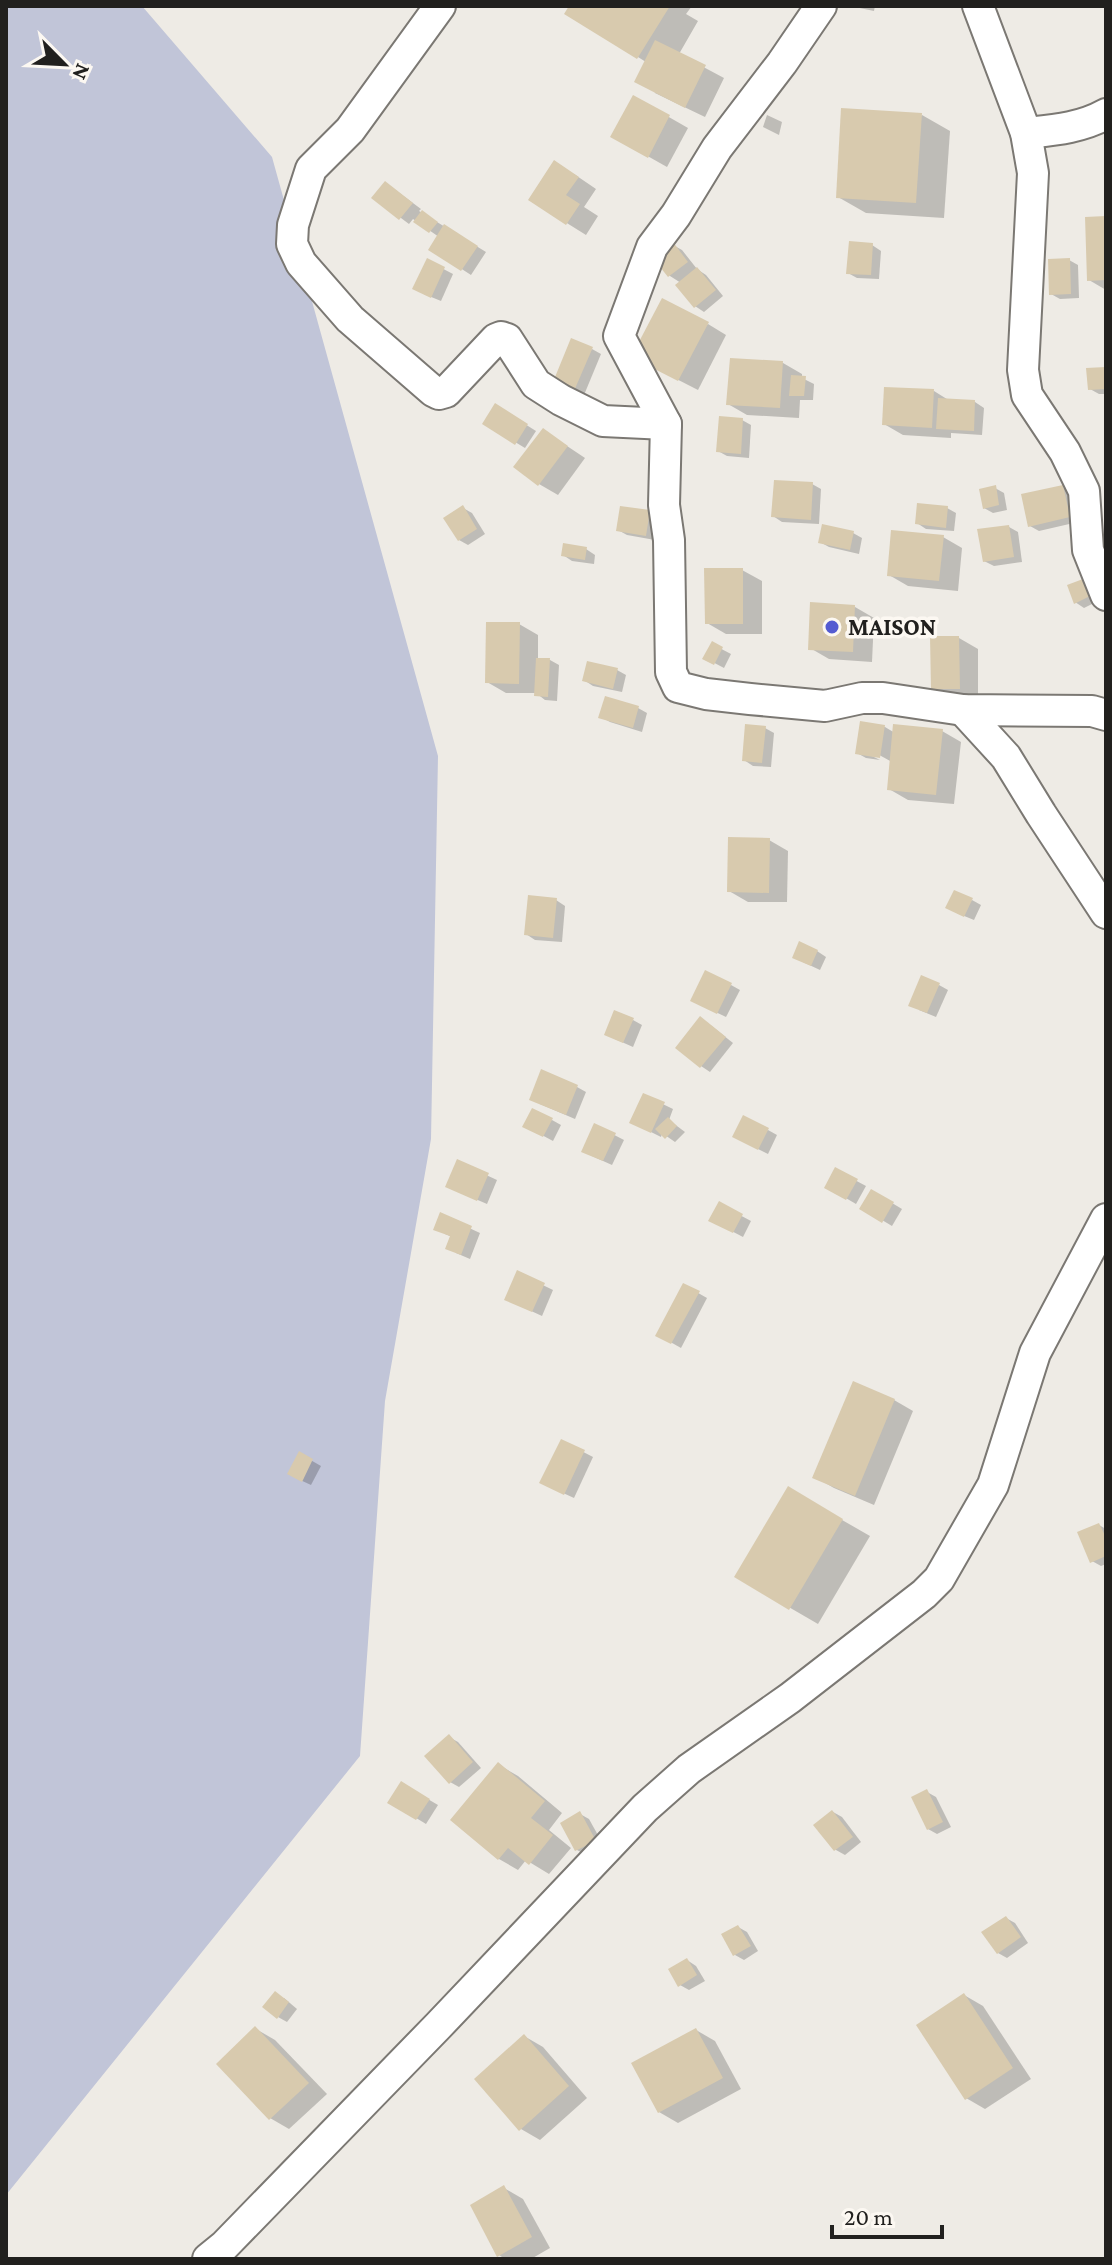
<svg xmlns="http://www.w3.org/2000/svg" width="1112" height="2265" font-family="'Crimson Pro',serif">
	<style>
		.green { fill: #c1c5d8 }
		.shadow { fill: #0003 }
		.building { fill: #d8caae }
		.lines { fill: none; stroke-linecap: round; stroke-linejoin: round }
		.minor-casing { stroke: #7b7873; stroke-width: 34 }
		.minor { stroke: #fff; stroke-width: 30 }
		.poi-dot { fill: #545bd1; stroke: #fcf8f2; stroke-width: 3 }
		.labels { text-anchor: middle; stroke-width: 7; stroke-linejoin: round; paint-order: stroke }
		.poi-label { font-size: 24px; font-weight: bold; fill: #21201e; stroke: #fcf8f2; text-anchor: start }
	</style>
	<rect width="100%" height="100%" fill="#eeebe5"/>
	<path class="green" d="M6,6H142L272,157L438,756L431,1139L385,1401L360,1756L6,2195Z"/>
	<g class="shadow">
		<path d="M572,6H692L686,14L698,21L679,54L724,78L705,117L655,93L646,62L567,13Z"/>
		<path d="M850,6H875L874,11Z"/>
		<path d="M634,97L688,128L667,167L612,136Z"/>
		<path d="M767,115L782,122L779,135L763,127Z"/>
		<path d="M922,115L950,131L944,218L866,213L838,197Z"/>
		<path d="M574,174L596,189L584,207L598,216L586,235L530,200Z"/>
		<path d="M386,183L421,209L419,211L486,252L471,275L431,249L439,237L413,219L409,224L401,218L374,198Z"/>
		<path d="M1106,218V290L1089,280Z"/>
		<path d="M673,245L682,250L697,269L706,275L723,296L704,312L695,306L681,283L670,276L656,258Z"/>
		<path d="M872,245L881,251L879,279L857,278L848,273Z"/>
		<path d="M1069,260L1078,265L1079,298L1060,299L1051,294Z"/>
		<path d="M428,261L453,274L441,301L424,294Z"/>
		<path d="M708,324L726,335L698,390L653,367Z"/>
		<path d="M592,349L601,354L584,395L564,386Z"/>
		<path d="M731,360L783,363L802,374V378L814,384L813,400H800L799,418L747,415L728,404Z"/>
		<path d="M1106,369V394H1099L1090,389Z"/>
		<path d="M934,391L950,401L975,402L984,408L982,435L951,433V438L903,435L884,424Z"/>
		<path d="M1104,405H1106V439V438Z"/>
		<path d="M496,406L536,431L525,448L484,423Z"/>
		<path d="M742,420L751,425L749,458L727,456L718,451Z"/>
		<path d="M543,430L585,458L558,495L539,484Z"/>
		<path d="M812,484L821,489L819,524L782,522L773,516Z"/>
		<path d="M1062,487L1071,492L1078,522L1039,531L1030,526Z"/>
		<path d="M995,488L1004,493L1007,510L993,513L984,508Z"/>
		<path d="M463,508L472,513L485,534L468,545L459,540Z"/>
		<path d="M947,508L956,513L954,531L926,529L917,523Z"/>
		<path d="M649,512L658,518L655,540L627,535L618,530Z"/>
		<path d="M1009,527L1018,532L1022,562L994,566L984,561Z"/>
		<path d="M853,533L862,538L859,554L829,547L820,542Z"/>
		<path d="M943,537L962,548L958,591L908,586L889,575Z"/>
		<path d="M586,549L595,555L594,564L572,561L563,555Z"/>
		<path d="M742,570L762,581V634H726L707,623Z"/>
		<path d="M1083,581L1092,586L1098,601L1084,608L1075,602Z"/>
		<path d="M855,607L874,618L872,662L829,659L810,648Z"/>
		<path d="M519,624L538,635V660H550L559,665L557,701L545,700L536,693H506L487,682Z"/>
		<path d="M959,638L978,649V699H952L933,688Z"/>
		<path d="M712,644L731,654L724,668L705,658Z"/>
		<path d="M617,670L626,675L622,692L593,686L584,680Z"/>
		<path d="M638,708L647,713L642,732L610,722L601,717Z"/>
		<path d="M861,723L885,727L895,733L942,731L961,742L954,804L908,800L889,789L892,762L872,751L870,755L880,760L866,758L857,753Z"/>
		<path d="M765,728L774,733L771,767L753,766L744,760Z"/>
		<path d="M769,840L788,851L787,902H748L729,891Z"/>
		<path d="M556,900L565,906L562,942L535,940L526,934Z"/>
		<path d="M972,900L981,905L974,920L957,913Z"/>
		<path d="M817,951L826,957L820,970L803,962Z"/>
		<path d="M731,985L740,990L726,1017L701,1005Z"/>
		<path d="M939,985L948,990L936,1017L919,1010Z"/>
		<path d="M633,1020L642,1025L633,1047L615,1039Z"/>
		<path d="M709,1024L733,1043L710,1072L701,1066Z"/>
		<path d="M577,1087L586,1092L575,1119L540,1104Z"/>
		<path d="M644,1095L673,1109L669,1120L685,1132L675,1142L662,1133L661,1137L641,1127Z"/>
		<path d="M552,1120L561,1125L553,1141L525,1126Z"/>
		<path d="M595,1125L624,1140L612,1165L592,1156Z"/>
		<path d="M768,1130L777,1135L768,1154L744,1142Z"/>
		<path d="M458,1162L497,1180L487,1204L457,1191Z"/>
		<path d="M836,1170L866,1186L856,1204L827,1187Z"/>
		<path d="M872,1191L902,1209L892,1226L862,1208Z"/>
		<path d="M719,1204L751,1221L743,1237L720,1225Z"/>
		<path d="M441,1215L480,1233L470,1259L456,1253L452,1237L445,1234Z"/>
		<path d="M518,1273L553,1290L542,1316L516,1304Z"/>
		<path d="M684,1285L707,1298L681,1348L658,1335Z"/>
		<path d="M894,1400L913,1411L874,1505L834,1488L815,1477Z"/>
		<path d="M562,1441L593,1457L574,1498L550,1487Z"/>
		<path d="M300,1454L321,1466L311,1485L298,1479Z"/>
		<path d="M788,1489L870,1536L818,1624L737,1577Z"/>
		<path d="M1099,1525L1106,1529V1564L1101,1566L1092,1561Z"/>
		<path d="M449,1737L458,1742L481,1768L459,1787L450,1782Z"/>
		<path d="M499,1765L518,1776L562,1813L549,1830L571,1848L549,1874L526,1860L518,1870L499,1859L453,1820Z"/>
		<path d="M402,1784L438,1805L426,1824L390,1802Z"/>
		<path d="M927,1792L936,1797L951,1827L937,1834L928,1829Z"/>
		<path d="M833,1812L842,1817L861,1842L845,1855L836,1850L816,1825Z"/>
		<path d="M580,1814L589,1819L604,1846L586,1855L577,1850Z"/>
		<path d="M1006,1918L1015,1923L1028,1943L1007,1958L998,1953Z"/>
		<path d="M738,1927L747,1932L758,1951L744,1960L735,1955Z"/>
		<path d="M687,1960L696,1966L705,1981L689,1990L680,1985Z"/>
		<path d="M964,1995L983,2006L1031,2079L985,2109L966,2098Z"/>
		<path d="M284,1998L297,2009L287,2022L278,2017Z"/>
		<path d="M256,2029L275,2040L327,2094L289,2129L270,2118Z"/>
		<path d="M696,2030L715,2041L741,2089L678,2123L659,2112Z"/>
		<path d="M524,2036L543,2047L587,2098L540,2140L521,2129Z"/>
		<path d="M504,2188L523,2199L550,2248L531,2259H505L499,2255Z"/>
	</g>
	<g class="building">
		<path d="M569,6H670L637,59L564,14Z"/>
		<path d="M655,40L706,65L685,108L634,82Z"/>
		<path d="M633,95L670,115L648,158L610,137Z"/>
		<path d="M841,108L922,113L916,203L836,198Z"/>
		<path d="M554,160L579,177L566,195L580,204L566,225L528,200Z"/>
		<path d="M385,181L413,203L399,220L371,198Z"/>
		<path d="M422,210L438,222L429,233L413,222Z"/>
		<path d="M1106,216V280L1087,281L1085,217Z"/>
		<path d="M444,224L478,246L461,271L428,250Z"/>
		<path d="M849,241L873,243L871,275L846,274Z"/>
		<path d="M673,242L688,262L668,277L653,258Z"/>
		<path d="M427,258L445,267L431,298L412,289Z"/>
		<path d="M1070,258L1071,294L1049,295L1048,259Z"/>
		<path d="M697,267L716,290L694,308L675,285Z"/>
		<path d="M662,298L709,322L678,381L631,357Z"/>
		<path d="M571,338L593,347L574,391L553,382Z"/>
		<path d="M730,358L783,361L780,408L726,405Z"/>
		<path d="M1106,367V389L1088,390L1086,368Z"/>
		<path d="M791,375L806,376L804,396H789Z"/>
		<path d="M884,387L934,389L932,428L882,425Z"/>
		<path d="M938,398L975,400L974,431L936,429Z"/>
		<path d="M495,403L528,424L515,445L482,424Z"/>
		<path d="M719,416L743,418L741,454L716,452Z"/>
		<path d="M543,428L568,446L538,486L513,467Z"/>
		<path d="M774,480L813,482L811,520L771,517Z"/>
		<path d="M996,485L999,505L983,509L979,489Z"/>
		<path d="M1063,485L1070,517L1028,527L1021,494Z"/>
		<path d="M917,503L948,506L946,528L915,524Z"/>
		<path d="M463,505L477,529L458,541L443,518Z"/>
		<path d="M620,506L650,510L646,536L616,531Z"/>
		<path d="M822,524L854,531L850,550L818,543Z"/>
		<path d="M1009,525L1014,557L983,562L977,529Z"/>
		<path d="M891,530L944,535L939,581L887,576Z"/>
		<path d="M563,543L587,547L585,560L561,556Z"/>
		<path d="M704,568H743V624H705Z"/>
		<path d="M1083,579L1090,596L1074,604L1067,585Z"/>
		<path d="M810,602L855,605L853,652L808,650Z"/>
		<path d="M486,622H520L519,684L485,683Z"/>
		<path d="M930,636H959L960,689H931Z"/>
		<path d="M712,641L723,647L714,665L702,659Z"/>
		<path d="M536,658H550L548,697L534,696Z"/>
		<path d="M587,661L618,668L613,689L582,681Z"/>
		<path d="M605,696L639,706L633,728L598,718Z"/>
		<path d="M860,721L885,725L880,758L855,754Z"/>
		<path d="M745,724L766,726L762,763L742,761Z"/>
		<path d="M893,724L943,729L936,795L887,790Z"/>
		<path d="M728,837L770,838L769,893L727,892Z"/>
		<path d="M954,890L973,898L964,917L945,908Z"/>
		<path d="M528,895L557,898L553,938L524,935Z"/>
		<path d="M799,941L818,950L811,966L792,958Z"/>
		<path d="M705,970L732,983L717,1014L690,1001Z"/>
		<path d="M921,975L940,983L927,1013L908,1006Z"/>
		<path d="M614,1010L634,1018L623,1043L604,1035Z"/>
		<path d="M700,1016L726,1037L700,1068L675,1048Z"/>
		<path d="M541,1069L578,1085L566,1115L529,1100Z"/>
		<path d="M643,1093L665,1102L651,1133L629,1123Z"/>
		<path d="M532,1108L553,1118L543,1137L522,1127Z"/>
		<path d="M743,1115L769,1128L758,1150L732,1137Z"/>
		<path d="M668,1117L677,1126L665,1139L655,1129Z"/>
		<path d="M594,1123L616,1133L603,1161L581,1152Z"/>
		<path d="M457,1159L489,1173L477,1201L445,1187Z"/>
		<path d="M835,1167L858,1179L846,1200L824,1188Z"/>
		<path d="M871,1189L894,1202L882,1223L859,1209Z"/>
		<path d="M719,1201L743,1214L733,1233L708,1221Z"/>
		<path d="M440,1212L472,1226L461,1255L445,1249L450,1236L433,1230Z"/>
		<path d="M517,1270L545,1283L532,1312L504,1300Z"/>
		<path d="M683,1283L700,1291L671,1344L655,1336Z"/>
		<path d="M853,1381L895,1399L855,1496L812,1478Z"/>
		<path d="M561,1439L585,1450L564,1495L539,1483Z"/>
		<path d="M299,1451L313,1459L302,1482L287,1474Z"/>
		<path d="M788,1486L843,1519L789,1610L734,1577Z"/>
		<path d="M1099,1523L1106,1538V1556L1090,1563L1077,1532Z"/>
		<path d="M449,1734L473,1762L449,1784L424,1756Z"/>
		<path d="M498,1762L545,1801L531,1818L553,1835L529,1865L508,1848L498,1860L450,1820Z"/>
		<path d="M401,1781L430,1799L416,1820L387,1803Z"/>
		<path d="M927,1789L943,1822L927,1830L911,1797Z"/>
		<path d="M832,1810L853,1837L834,1851L813,1825Z"/>
		<path d="M580,1811L596,1841L575,1851L560,1823Z"/>
		<path d="M1006,1916L1021,1937L997,1954L981,1932Z"/>
		<path d="M738,1925L751,1946L733,1956L721,1934Z"/>
		<path d="M687,1958L697,1975L678,1987L668,1969Z"/>
		<path d="M275,1991L289,2002L277,2019L262,2007Z"/>
		<path d="M964,1993L1013,2068L965,2100L916,2025Z"/>
		<path d="M255,2026L309,2083L269,2120L216,2064Z"/>
		<path d="M696,2028L723,2078L658,2113L631,2063Z"/>
		<path d="M524,2034L569,2086L519,2131L474,2079Z"/>
		<path d="M504,2185L532,2237L497,2257L470,2205Z"/>
	</g>
	<g class="lines">
		<g class="minor-casing">
			<g id="minor">
				<path d="M440,6L350,130L311,169L293,225L292,244L301,263L350,319L433,391L439,394L446,392L496,339L501,337L507,339L536,384L561,400L603,421L666,424"/>
				<path d="M821,6L782,63L717,148L676,215L652,247L619,336L666,424L664,505L669,540L671,672L678,687L706,694L750,699L825,706L862,698H883L963,710L1092,711L1106,715"/>
				<path d="M978,6L1026,133L1033,173L1023,370L1027,395L1065,452L1084,491L1088,550L1106,595"/>
				<path d="M1026,133C1054,130 1081,128 1106,114"/>
				<path d="M963,710L1006,757L1041,814L1106,913"/>
				<path d="M208,2259L224,2246L439,2025L645,1808L689,1769L790,1698L924,1594L939,1579L993,1485L1035,1353L1106,1219"/>
			</g>
		</g>
		<use href="#minor" class="minor"/>
	</g>
	<circle class="poi-dot" cx="832" cy="627" r="8"/>
	<g class="labels">
		<g class="poi-label">
			<text x="848" y="635">MAISON</text>
		</g>
	</g>
	<rect width="1112" height="2265" fill="none" stroke="#21201e" stroke-width="16"/>
	<g transform="translate(64 64) rotate(114)" stroke="#fcf8f2" stroke-width="6" paint-order="stroke">
	<path d="M0-6L14 30L0 20L-14 30Z" fill="#21201e"/>
	<text y="-12" font-size="22" font-weight="bold" text-anchor="middle" fill="#21201e">N</text>
	</g>
	<path d="M832 2225v12h110v-12" fill="none" stroke="#21201e" stroke-width="4"/>
	<text x="844" y="2225" font-size="24" fill="#21201e" stroke="#fcf8f2" stroke-width="6" paint-order="stroke">20 m</text>
</svg>
